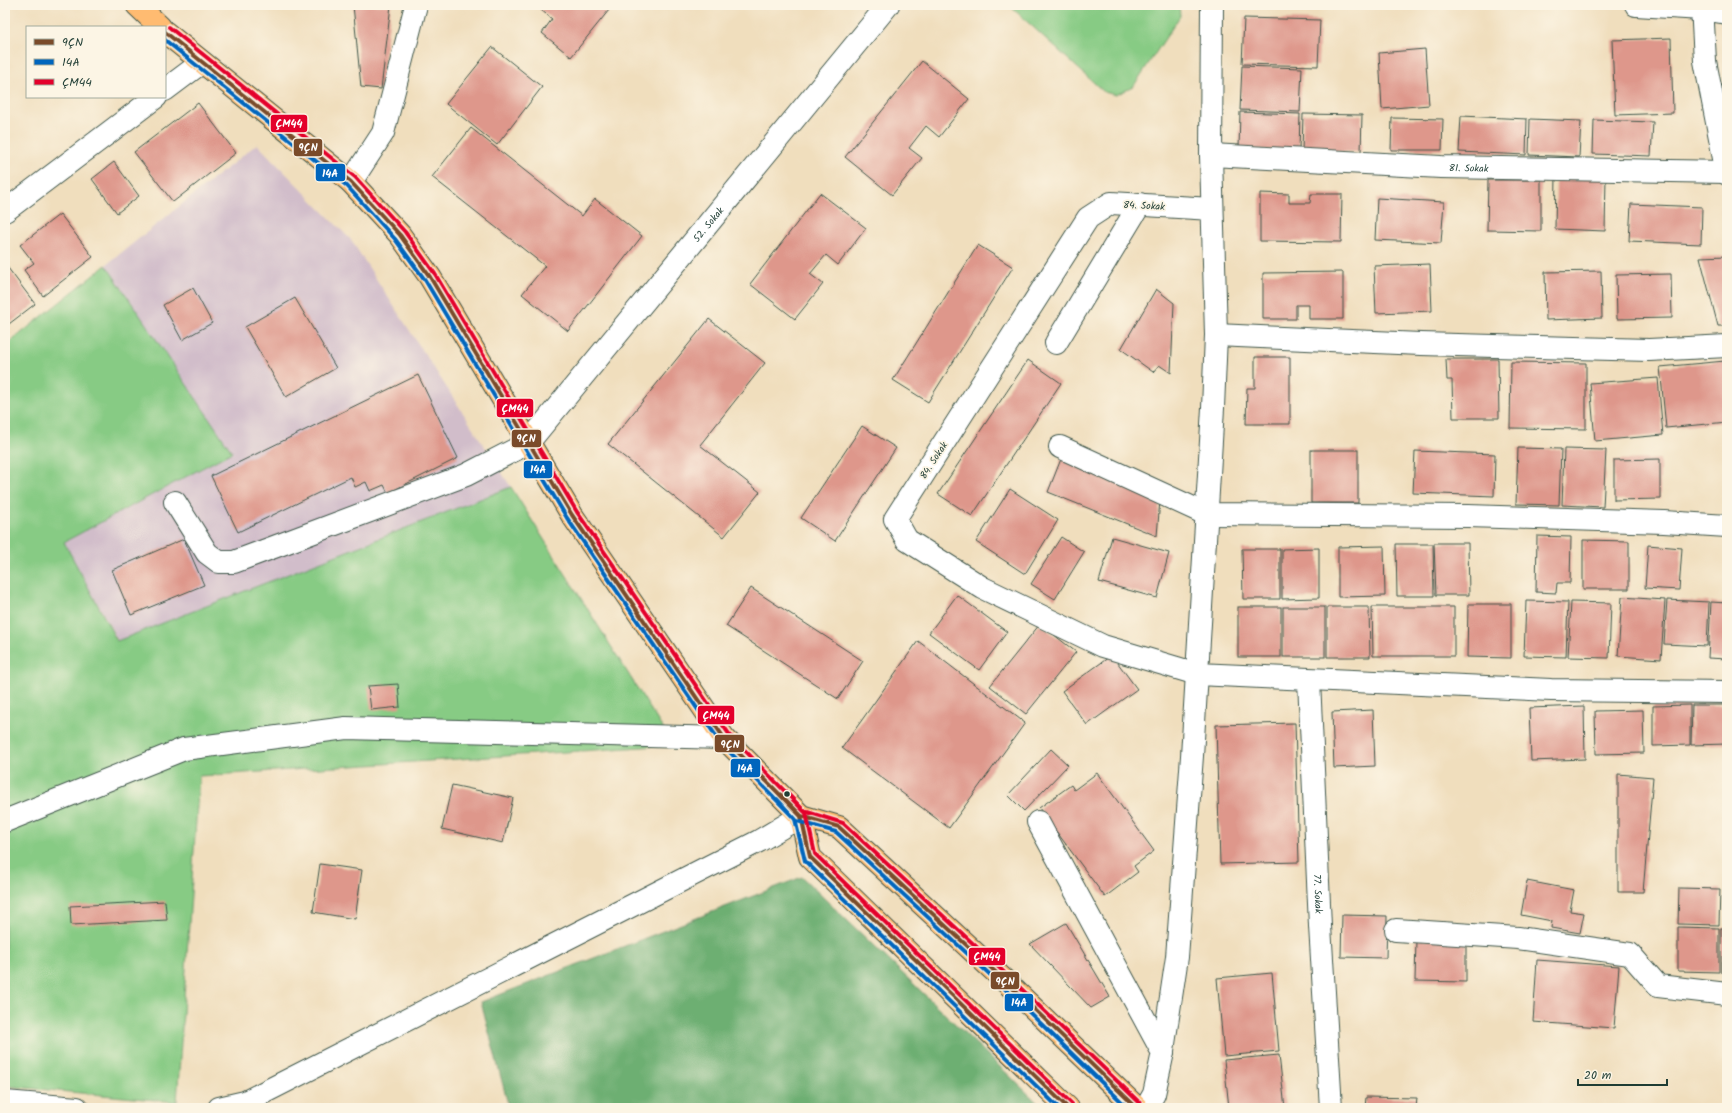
<svg xmlns="http://www.w3.org/2000/svg" width="1732" height="1113" font-family="Kalam,sans-serif">
	<style>
		.industrial { fill: #d1bdca }
		.green { fill: #87cb84; stroke: #53845c }
		.forest { fill: #6daf72; stroke: #467653 }
		.building { fill: #de978b }
		.lines { fill: none; stroke-linecap: round; stroke-linejoin: round }
		.minor-casing { stroke: #3e5549; stroke-width: 24 }
		.major-casing { stroke: #3e5549; stroke-width: 24 }
		.minor { stroke: #fff; stroke-width: 22 }
		.major { stroke: #ffbb71; stroke-width: 22 }
		.bus-1-casing { stroke: #fcf5e5; stroke-width: 7 }
		.bus-2-casing { stroke: #fcf5e5; stroke-width: 7 }
		.bus-3-casing { stroke: #fcf5e5; stroke-width: 7 }
		.bus-1 { stroke: #7a4b2a; stroke-width: 4 }
		.bus-2 { stroke: #0065bd; stroke-width: 4 }
		.bus-3 { stroke: #e4002b; stroke-width: 4 }
		.bus-dot { fill: #1f3d34; stroke: #fcf5e5; stroke-width: 1.5 }
		.labels { text-anchor: middle; stroke-width: 3.5; stroke-linejoin: round; paint-order: stroke }
		.street-label { font-size: 10px; fill: #1f3d34; stroke: #fcf5e5 }
		.line-badge { stroke: #fcf5e5; stroke-width: 1.5 }
		.badge-label { font-size: 11px; text-anchor: middle; font-weight: bold; fill: #fff }
	</style>
	<rect width="100%" height="100%" fill="#fcf5e5"/>
	<filter id="ink" filterUnits="userSpaceOnUse"><feTurbulence type="fractalNoise" baseFrequency=".025" numOctaves="2"/><feDisplacementMap in="SourceGraphic" scale="8" xChannelSelector="R" yChannelSelector="G"/><feConvolveMatrix kernelMatrix="1 2 1 2 8 2 1 2 1" color-interpolation-filters="sRGB"/></filter>
	<filter id="wash" filterUnits="userSpaceOnUse"><feTurbulence type="fractalNoise" baseFrequency=".012" numOctaves="4" result="noise"/><feDisplacementMap in="SourceGraphic" scale="16" xChannelSelector="R" yChannelSelector="G"/><feGaussianBlur stdDeviation="0.9" result="paint"/><feColorMatrix in="noise" values="0 0 0 0 0 0 0 0 0 0 0 0 0 0 0 0 0 1.4 0 .05"/><feComposite in="paint" operator="in"/></filter>
	<g filter="url(#wash)">
		<rect width="100%" height="100%" fill="#f0debd"/>
		<path class="industrial" d="M257,144L351,240L511,487L118,641L64,542L232,452L106,265Z"/>
		<g class="green">
			<path d="M1009,5H1179L1180,16L1133,87L1116,95L1104,92Z"/>
			<path d="M106,265L232,452L64,542L117,641L511,487L673,745L199,776L177,1102L5,1086V346Z"/>
		</g>
		<path class="forest" d="M802,877L1043,1108H509L481,1002Z"/>
		<g id="blocks">
			<g class="building">
				<path d="M353,5H391L381,89L361,87Z"/>
				<path d="M535,5H602L609,10L571,57L542,33L552,19Z"/>
				<path d="M1244,18L1320,20L1318,66L1242,64Z"/>
				<path d="M1671,38L1673,113L1615,115L1612,40Z"/>
				<path d="M492,47L542,87L497,145L446,104Z"/>
				<path d="M1425,49L1429,105L1382,109L1379,53Z"/>
				<path d="M922,61L969,99L939,137L926,126L909,148L922,158L892,195L845,157Z"/>
				<path d="M1242,66L1302,68L1300,112L1240,110Z"/>
				<path d="M198,103L236,153L173,202L134,152Z"/>
				<path d="M1240,112L1300,114L1299,151L1239,149Z"/>
				<path d="M1303,114L1362,115L1361,152L1302,151Z"/>
				<path d="M1461,116L1527,119L1526,155L1459,152Z"/>
				<path d="M1392,118L1443,119L1442,150H1391Z"/>
				<path d="M1530,119L1581,121L1579,157L1529,155Z"/>
				<path d="M1594,120L1653,122L1651,156L1593,154Z"/>
				<path d="M471,128L582,216L595,199L642,236L568,331L522,294L545,266L432,177Z"/>
				<path d="M114,162L139,196L117,213L92,179Z"/>
				<path d="M1556,176L1606,177L1605,231L1555,229Z"/>
				<path d="M1488,180H1541V231L1487,230Z"/>
				<path d="M820,193L866,228L838,265L826,255L810,274L823,284L795,319L750,284Z"/>
				<path d="M1260,193L1289,194V203H1310L1311,194H1342L1341,242L1260,241Z"/>
				<path d="M1377,198L1444,202L1441,243L1375,240Z"/>
				<path d="M1631,204L1702,207L1701,244L1629,241Z"/>
				<path d="M60,214L93,257L43,296L24,270L34,263L20,245Z"/>
				<path d="M978,245L1013,267L928,402L893,380Z"/>
				<path d="M1727,256V326H1718L1700,257Z"/>
				<path d="M5,264L35,304L5,327Z"/>
				<path d="M1430,264L1432,311L1376,313L1374,266Z"/>
				<path d="M1601,271L1602,318L1546,320L1545,272Z"/>
				<path d="M1343,272V319H1309V305H1296V319H1263V273Z"/>
				<path d="M1671,274L1672,318L1617,319L1616,275Z"/>
				<path d="M193,288L212,323L182,340L163,305Z"/>
				<path d="M1156,289L1174,303L1171,373L1159,365L1153,372L1121,349Z"/>
				<path d="M295,298L336,368L286,397L245,327Z"/>
				<path d="M709,319L765,363L700,445L760,492L724,537L608,444Z"/>
				<path d="M1255,357H1290V424H1246L1247,388H1255Z"/>
				<path d="M1446,359H1498L1499,418H1453L1452,380H1447Z"/>
				<path d="M1028,360L1061,383L972,516L938,494Z"/>
				<path d="M1725,361L1727,422L1666,428L1660,367Z"/>
				<path d="M1511,362L1586,363V429L1510,428Z"/>
				<path d="M418,375L458,458L388,493L384,485L370,491L366,482L355,487L351,477L238,532L211,476Z"/>
				<path d="M1658,378L1663,435L1595,441L1590,383Z"/>
				<path d="M862,426L896,448L835,541L801,518Z"/>
				<path d="M1518,448L1561,449L1559,505L1516,504Z"/>
				<path d="M1564,449L1606,450L1603,507L1562,505Z"/>
				<rect x="1311" y="450" width="47" height="53"/>
				<path d="M1415,451L1495,454L1494,496L1413,493Z"/>
				<path d="M1061,459L1160,500L1157,536L1048,492Z"/>
				<path d="M1660,459V499L1614,500V460Z"/>
				<path d="M1010,489L1058,520L1025,574L976,542Z"/>
				<path d="M1537,536L1571,537L1570,583H1557L1556,593L1536,592Z"/>
				<path d="M1061,537L1084,552L1055,599L1031,584Z"/>
				<path d="M1112,537L1169,553L1157,598L1099,582Z"/>
				<path d="M184,539L204,585L131,615L112,570Z"/>
				<path d="M1583,540L1629,541V589H1583Z"/>
				<path d="M1434,543H1468L1469,595H1436Z"/>
				<path d="M1396,544H1433L1434,596H1397Z"/>
				<path d="M1648,545L1682,548L1679,590L1645,588Z"/>
				<path d="M1384,546L1385,596L1338,597V547Z"/>
				<path d="M1319,548V598L1282,599V549Z"/>
				<path d="M1242,549H1280V599H1243Z"/>
				<path d="M751,588L863,661L838,699L726,626Z"/>
				<path d="M957,595L1007,632L979,670L929,633Z"/>
				<path d="M1622,597L1665,600L1661,659L1618,656Z"/>
				<path d="M1667,600L1709,602L1707,646L1664,644Z"/>
				<path d="M1526,601L1568,602L1566,657L1524,656Z"/>
				<path d="M1571,602L1611,603L1609,658L1568,657Z"/>
				<path d="M1711,602L1727,603V659L1708,658Z"/>
				<path d="M1468,604H1511V658L1467,657Z"/>
				<rect x="1238" y="607" width="43" height="50"/>
				<rect x="1283" y="607" width="42" height="50"/>
				<path d="M1327,607H1369L1370,657H1327Z"/>
				<path d="M1372,607H1454V656H1373Z"/>
				<path d="M1040,624L1076,652L1026,714L990,686Z"/>
				<path d="M918,641L1025,723L949,828L842,748Z"/>
				<path d="M1112,655L1137,689L1087,725L1062,691Z"/>
				<path d="M398,684L400,707L371,710L368,686Z"/>
				<path d="M1690,705V745L1653,746V706Z"/>
				<path d="M1692,705H1727V744L1691,745Z"/>
				<path d="M1584,706L1585,759L1531,761L1529,708Z"/>
				<path d="M1373,710L1375,766L1334,768L1332,712Z"/>
				<path d="M1643,710L1644,753L1596,754L1595,711Z"/>
				<path d="M1295,723L1299,862L1220,864L1216,725Z"/>
				<path d="M1051,749L1068,765L1024,811L1008,795Z"/>
				<path d="M1097,773L1154,851L1134,866L1138,872L1105,897L1039,808L1071,785L1074,790Z"/>
				<path d="M1618,774L1653,777L1643,892H1618Z"/>
				<path d="M452,785L513,798L503,843L442,829Z"/>
				<path d="M320,864L362,870L355,919L313,912Z"/>
				<path d="M1527,881L1574,890L1570,911L1584,913L1580,933L1551,928L1552,921L1521,915Z"/>
				<path d="M1679,888L1720,889L1719,925L1678,924Z"/>
				<path d="M165,901L167,920L71,925L70,906Z"/>
				<path d="M1342,915L1387,916L1386,958L1341,957Z"/>
				<path d="M1066,923L1110,997L1091,1008L1030,944Z"/>
				<path d="M1678,927L1719,928V972L1678,971Z"/>
				<rect x="1721" y="928" width="6" height="44"/>
				<path d="M1416,939L1466,940V982L1415,981Z"/>
				<path d="M1537,960L1619,966L1614,1028L1533,1022Z"/>
				<path d="M1272,973L1279,1051L1224,1056L1217,978Z"/>
				<path d="M1279,1055L1285,1108H1229L1224,1060Z"/>
				<path d="M1366,1097L1417,1098L1416,1108H1365Z"/>
			</g>
		</g>
	</g>
	<g filter="url(#ink)">
		<use href="#blocks" fill-opacity="0" stroke="#3e5549" stroke-width="1"/>
		<g class="lines">
			<g class="minor-casing">
				<g id="minor">
					<path d="M1636,5L1702,9L1727,13"/>
					<path d="M1702,5L1705,61L1727,174"/>
					<path d="M165,90L201,63"/>
					<path id="s1" d="M1211,155L1441,167L1726,172"/>
					<path d="M351,182L383,133L416,5"/>
					<path d="M1212,209L1111,203L1088,218L895,519L907,540L983,588L1103,646L1197,674L1551,690L1727,692"/>
					<path d="M5,211L156,97"/>
					<path d="M1216,335L1421,344L1649,350L1727,346"/>
					<path d="M1056,343L1140,204"/>
					<path d="M1060,447L1206,514L1468,516L1664,522L1727,526"/>
					<path id="s2" d="M175,502L207,553L219,562H234L466,475L528,443L888,5"/>
					<path id="s3" d="M1309,680L1320,926L1331,1108"/>
					<path d="M5,821L184,749L346,728L724,738"/>
					<path d="M1038,822L1163,1053"/>
					<path d="M1396,930L1518,938L1630,954L1658,986L1727,994"/>
					<path d="M5,1102L77,1108"/>
					<path d="M219,1108L245,1102L759,841L801,816"/>
					<path d="M1146,1108L1154,1094L1162,1057L1177,957L1192,756L1213,408L1216,335L1211,155L1212,5"/>
				</g>
			</g>
			<g class="major-casing">
				<g id="major">
					<path d="M137,5L160,27"/>
					<path d="M165,32L351,182L400,235L430,277L572,515L724,738L801,816L839,827L1003,979L1137,1108"/>
					<path d="M801,816L810,857L1068,1108"/>
				</g>
			</g>
			<use href="#minor" class="minor"/>
			<use href="#major" class="major"/>
			<g class="bus-1-casing">
				<g id="bus-1">
					<path d="M165,32L351,182L400,235L430,277L572,515L724,738L801,816L839,827L1003,979L1137,1108"/>
					<path d="M781,795L801,816L810,857L1068,1108"/>
				</g>
			</g>
			<g class="bus-2-casing">
				<g id="bus-2">
					<path d="M165,40L347,186L395,239L425,280L567,518L720,742L797,821L836,832L999,983L1128,1108"/>
					<path d="M777,799L795,819L805,861L1059,1108"/>
				</g>
			</g>
			<g class="bus-3-casing">
				<g id="bus-3">
					<path d="M169,27L355,177L405,232L435,274L577,512L729,734L804,811L843,823L1007,975L1141,1104"/>
					<path d="M785,791L806,813L815,854L1072,1104"/>
				</g>
			</g>
			<use href="#bus-1" class="bus-1"/>
			<use href="#bus-2" class="bus-2"/>
			<use href="#bus-3" class="bus-3"/>
		</g>
	</g>
	<circle class="bus-dot" cx="787" cy="794" r="3.5"/>
	<g class="labels">
		<g class="street-label">
			<text dy="4" stroke="none"><textPath href="#s1" startOffset="258">81. Sokak</textPath></text>
			<text transform="translate(1144 205) rotate(3)" y="4">84. Sokak</text>
			<text dy="4" stroke="none"><textPath href="#s2" startOffset="691">52. Sokak</textPath></text>
			<text transform="translate(933 460) rotate(-57)" y="4">84. Sokak</text>
			<text dy="4" stroke="none"><textPath href="#s3" startOffset="214">77. Sokak</textPath></text>
		</g>
	</g>
	<g class="line-badge">
		<rect x="270" y="114" width="38" height="19" rx="4" fill="#e4002b"/>
		<rect x="293" y="138" width="30" height="19" rx="4" fill="#7a4b2a"/>
		<rect x="315" y="163" width="31" height="19" rx="4" fill="#0065bd"/>
		<rect x="496" y="398" width="38" height="20" rx="4" fill="#e4002b"/>
		<rect x="511" y="429" width="31" height="19" rx="4" fill="#7a4b2a"/>
		<rect x="523" y="460" width="30" height="19" rx="4" fill="#0065bd"/>
		<rect x="697" y="705" width="38" height="20" rx="4" fill="#e4002b"/>
		<rect x="714" y="734" width="31" height="19" rx="4" fill="#7a4b2a"/>
		<rect x="730" y="758" width="31" height="20" rx="4" fill="#0065bd"/>
		<rect x="968" y="947" width="38" height="19" rx="4" fill="#e4002b"/>
		<rect x="990" y="971" width="30" height="19" rx="4" fill="#7a4b2a"/>
		<rect x="1004" y="993" width="30" height="19" rx="4" fill="#0065bd"/>
	</g>
	<g class="badge-label">
		<text x="289" y="127">ÇM44</text>
		<text x="308" y="151">9ÇN</text>
		<text x="330" y="177">14A</text>
		<text x="515" y="412">ÇM44</text>
		<text x="526" y="442">9ÇN</text>
		<text x="538" y="473">14A</text>
		<text x="716" y="719">ÇM44</text>
		<text x="730" y="748">9ÇN</text>
		<text x="745" y="772">14A</text>
		<text x="987" y="960">ÇM44</text>
		<text x="1005" y="985">9ÇN</text>
		<text x="1019" y="1006">14A</text>
	</g>
	<rect width="1732" height="1113" fill="none" stroke="#fcf5e5" stroke-width="20"/>
	<rect x="26" y="26" width="140" height="72" fill="#fcf5e5" stroke="#a4ab9e"/>
	<rect x="34" y="39" width="20" height="6" fill="#7a4b2a" stroke="#a4ab9e"/>
	<text x="62" y="46" font-size="12" fill="#1f3d34">9ÇN</text>
	<rect x="34" y="59" width="20" height="6" fill="#0065bd" stroke="#a4ab9e"/>
	<text x="62" y="66" font-size="12" fill="#1f3d34">14A</text>
	<rect x="34" y="79" width="20" height="6" fill="#e4002b" stroke="#a4ab9e"/>
	<text x="62" y="86" font-size="12" fill="#1f3d34">ÇM44</text>
	<path d="M1578 1079v6h89v-6" fill="none" stroke="#1f3d34" stroke-width="2"/>
	<text x="1584" y="1079" font-size="12" fill="#1f3d34" stroke="#fcf5e5" stroke-width="3" paint-order="stroke">20 m</text>
</svg>
